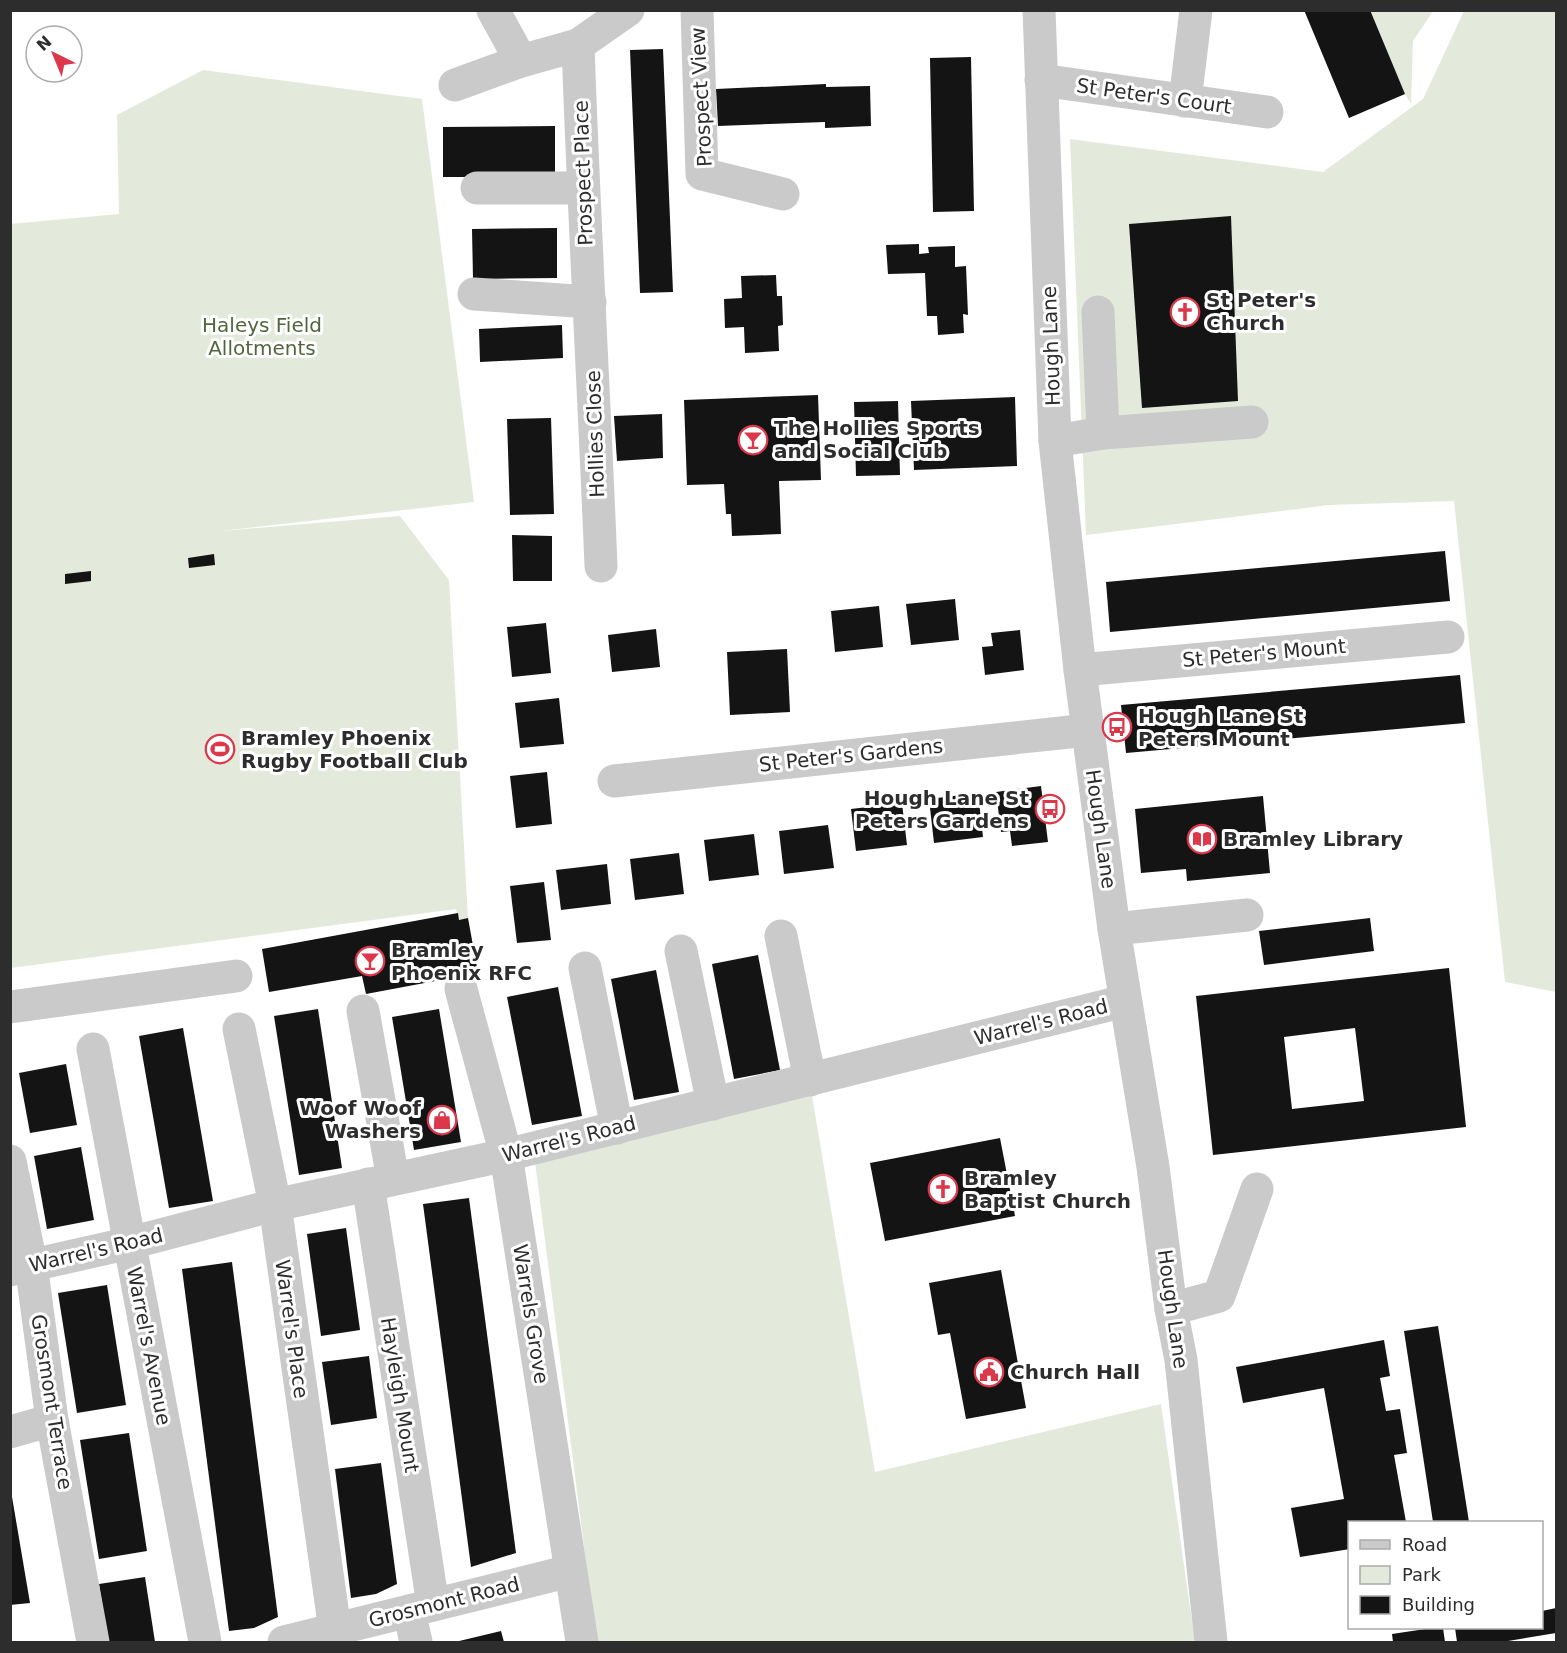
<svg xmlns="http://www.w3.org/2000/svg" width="1567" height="1653" font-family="'DejaVu Sans',sans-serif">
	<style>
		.green { fill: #e4eadb }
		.building { fill: #141414; fill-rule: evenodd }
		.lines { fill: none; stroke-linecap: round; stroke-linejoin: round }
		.minor { stroke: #cacaca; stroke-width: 33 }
		.labels { text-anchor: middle; stroke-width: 6; stroke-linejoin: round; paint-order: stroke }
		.street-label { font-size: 20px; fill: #2d2d2d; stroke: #fff }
		.poi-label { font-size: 20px; font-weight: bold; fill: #2d2d2d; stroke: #fff; text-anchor: start }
		.park-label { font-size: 20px; fill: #52663d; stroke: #fff }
	</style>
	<rect width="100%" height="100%" fill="#fff"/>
	<g class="green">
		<path d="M1370,11H1433L1413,41L1411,104L1405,94Z"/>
		<path d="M1464,11H1556V992L1505,982L1454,501L1330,505L1086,535L1070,139L1323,172L1423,99Z"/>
		<path d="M203,70L422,99L474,502L221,531L400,516L449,580L468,918L459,920L456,909L11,968L10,224L119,214L117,115Z"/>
		<path d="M812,1096L875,1472L1161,1404L1195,1642H598L589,1586L535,1162Z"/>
	</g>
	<g class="building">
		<path d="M1304,10H1370L1405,94L1349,118Z"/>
		<path d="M663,49L673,292L640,293L630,50Z"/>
		<path d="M971,57L974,211L933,212L930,58Z"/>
		<path d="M826,84V87L870,86L871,126L825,128V122L718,126L716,89Z"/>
		<path d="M555,126V177H443V127Z"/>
		<path d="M1231,216L1238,401L1142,408L1129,224Z"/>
		<path d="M557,228V278L473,279L472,229Z"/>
		<path d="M919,244V254L929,253L928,247L955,246V267L966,266L968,315L963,314L964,333L938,335L937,316H927L925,273L888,274L886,245Z"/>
		<path d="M776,275L777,296H782L783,325L778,326L779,351L745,353L744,327L725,328L724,299L742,298L741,276Z"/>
		<path d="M562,325L563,358L480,362L479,329Z"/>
		<path d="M818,395L821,480L779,481L781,534L732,536L731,514H726L724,484L687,485L684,400Z"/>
		<path d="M1015,397L1017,466L914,470L911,401Z"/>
		<path d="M898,401L900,475L856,476L854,402Z"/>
		<path d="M662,414L663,458L617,461L614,416Z"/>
		<path d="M551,418L554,514L510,515L507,419Z"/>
		<path d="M512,535L552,536V581H513Z"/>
		<path d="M1445,551L1450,601L1110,632L1106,582Z"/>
		<path d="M214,554L215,565L189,568L188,558Z"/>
		<path d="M91,571V581L65,584V574Z"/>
		<path d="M955,599L959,640L911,645L906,604Z"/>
		<path d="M879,606L883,647L835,652L831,611Z"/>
		<path d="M546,623L551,673L512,677L507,627Z"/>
		<path d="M656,629L660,667L612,672L608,635Z"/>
		<path d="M1020,630L1024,670L985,675L982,647L993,646L991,633Z"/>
		<path d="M787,649L790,712L730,715L727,652Z"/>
		<path d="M1460,675L1465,723L1126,753L1121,705Z"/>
		<path d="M559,698L564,744L520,748L515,703Z"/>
		<path d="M547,772L552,824L516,828L510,776Z"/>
		<path d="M1041,786L1048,842L1012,846L1010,831L1001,832L996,792Z"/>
		<path d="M978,793L983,837L934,843L929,799Z"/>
		<path d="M1263,796L1270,873L1187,881L1186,869L1141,873L1135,809Z"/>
		<path d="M902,803L907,845L856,851L851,809Z"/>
		<path d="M828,825L834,868L784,874L779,831Z"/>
		<path d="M754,834L759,875L709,881L704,840Z"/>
		<path d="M679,853L684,894L635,900L630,859Z"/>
		<path d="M607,864L611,904L561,910L556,870Z"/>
		<path d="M544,882L551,940L517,943L510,886Z"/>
		<path d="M458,913L459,920L468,918L478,973L366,994L362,976L269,992L262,949Z"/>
		<path d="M1370,918L1374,951L1264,965L1259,931Z"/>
		<path d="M758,955L780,1070L734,1079L712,964Z"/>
		<path d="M1449,968L1466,1127L1213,1155L1196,996ZM1355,1028L1364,1101L1292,1109L1284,1037Z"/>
		<path d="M656,970L679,1092L634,1100L611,979Z"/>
		<path d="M558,987L582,1116L532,1125L507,997Z"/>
		<path d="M318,1009L342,1168L299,1175L274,1016Z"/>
		<path d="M439,1009L461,1142L414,1150L392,1017Z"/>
		<path d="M183,1028L213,1201L169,1208L139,1036Z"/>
		<path d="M66,1064L77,1125L30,1133L19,1073Z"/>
		<path d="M1000,1138L1015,1216L885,1241L870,1163Z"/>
		<path d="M81,1147L94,1220L47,1229L34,1156Z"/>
		<path d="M469,1198L516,1553L471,1567L423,1204Z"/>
		<path d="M346,1228L360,1330L321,1336L307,1234Z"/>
		<path d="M232,1262L278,1617L254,1628L229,1631L182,1269Z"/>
		<path d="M1001,1270L1026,1408L966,1419L950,1333L938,1335L929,1283Z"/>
		<path d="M107,1285L126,1405L77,1413L58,1293Z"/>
		<path d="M1438,1326L1469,1522H1433L1404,1331Z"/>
		<path d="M1384,1340L1390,1376L1380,1378L1386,1411L1400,1409L1407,1453L1394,1455L1406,1522H1350V1549L1300,1557L1291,1508L1344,1499L1324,1388L1243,1403L1236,1367Z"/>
		<path d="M369,1356L377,1418L331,1425L322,1362Z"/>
		<path d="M129,1433L147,1551L99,1559L80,1440Z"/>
		<path d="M381,1463L397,1584L376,1594L351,1598L335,1469Z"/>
		<path d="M10,1485L30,1603L10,1605Z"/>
		<path d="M145,1577L155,1642H108L99,1584Z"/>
		<path d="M1556,1608V1633L1502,1642H1457L1455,1628H1542V1611Z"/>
		<path d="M1432,1628H1443L1445,1642H1393L1392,1634Z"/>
		<path d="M501,1631L504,1642H455Z"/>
	</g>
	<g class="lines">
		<g class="minor">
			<path d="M493,10L521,61"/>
			<path d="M697,10L702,174L783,194"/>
			<path d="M1039,10L1055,441L1080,670L1114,929L1153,1167L1171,1309L1181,1360L1211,1642"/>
			<path d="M578,45C584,219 594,392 601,566"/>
			<path d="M1041,80L1267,112"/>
			<path d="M455,85L521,61L578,45L628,10"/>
			<path d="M1185,101L1196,10"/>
			<path d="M477,188H583"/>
			<path d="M474,294L590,302"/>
			<path d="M1098,312L1103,433"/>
			<path d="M1055,441L1103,433L1252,422"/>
			<path d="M1080,670L1448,637"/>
			<path d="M614,781L1088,730"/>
			<path d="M1114,929L1247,915"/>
			<path d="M781,936L810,1080"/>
			<path d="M681,951L713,1104"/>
			<path d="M585,968L617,1128"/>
			<path d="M461,989L506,1155L582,1642"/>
			<path d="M10,1007L236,976"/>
			<path d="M363,1011L393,1179"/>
			<path d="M239,1029L275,1205L335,1630"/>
			<path d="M93,1049L205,1642"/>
			<path d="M10,1161L31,1264L52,1420L93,1642"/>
			<path d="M368,1184L433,1605"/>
			<path d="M10,1270L130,1243L275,1205L506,1155L1125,1001"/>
			<path d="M1171,1309L1219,1296L1257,1189"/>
			<path d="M10,1432L52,1420"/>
			<path d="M409,1611L416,1642"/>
			<path d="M284,1642L570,1571"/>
		</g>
	</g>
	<defs>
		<g id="church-ring" transform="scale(1.5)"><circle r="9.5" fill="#fff" stroke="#dc374a" stroke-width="1.5"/><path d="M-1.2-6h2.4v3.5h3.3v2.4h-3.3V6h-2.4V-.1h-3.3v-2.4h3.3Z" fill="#dc374a"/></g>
		<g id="bar-ring" transform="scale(1.5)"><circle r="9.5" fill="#fff" stroke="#dc374a" stroke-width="1.5"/><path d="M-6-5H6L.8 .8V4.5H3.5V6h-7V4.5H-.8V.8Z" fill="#dc374a"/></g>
		<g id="bus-ring" transform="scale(1.5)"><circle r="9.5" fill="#fff" stroke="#dc374a" stroke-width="1.5"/><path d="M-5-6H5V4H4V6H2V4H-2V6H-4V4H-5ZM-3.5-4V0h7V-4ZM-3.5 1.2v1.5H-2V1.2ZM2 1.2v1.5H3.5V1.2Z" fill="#dc374a"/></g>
		<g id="stadium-ring" transform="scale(1.5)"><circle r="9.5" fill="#fff" stroke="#dc374a" stroke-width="1.5"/><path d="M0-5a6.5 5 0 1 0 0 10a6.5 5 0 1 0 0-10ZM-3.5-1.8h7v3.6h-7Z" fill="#dc374a"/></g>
		<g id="library-ring" transform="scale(1.5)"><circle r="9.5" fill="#fff" stroke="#dc374a" stroke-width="1.5"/><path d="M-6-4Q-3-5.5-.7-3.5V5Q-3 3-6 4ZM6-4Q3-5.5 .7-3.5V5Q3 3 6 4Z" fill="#dc374a"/></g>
		<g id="shop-ring" transform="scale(1.5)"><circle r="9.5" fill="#fff" stroke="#dc374a" stroke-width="1.5"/><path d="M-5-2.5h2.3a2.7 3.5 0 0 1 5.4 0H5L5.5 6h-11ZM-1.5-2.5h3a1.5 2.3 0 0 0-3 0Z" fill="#dc374a"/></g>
		<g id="civic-ring" transform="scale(1.5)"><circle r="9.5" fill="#fff" stroke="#dc374a" stroke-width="1.5"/><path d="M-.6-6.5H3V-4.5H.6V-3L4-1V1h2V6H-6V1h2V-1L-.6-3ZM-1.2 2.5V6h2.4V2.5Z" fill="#dc374a"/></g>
	</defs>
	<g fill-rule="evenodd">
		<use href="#church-ring" x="1185" y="312"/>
		<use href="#bar-ring" x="753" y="440"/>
		<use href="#bus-ring" x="1117" y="727"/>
		<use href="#stadium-ring" x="220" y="749"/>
		<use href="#bus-ring" x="1050" y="809"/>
		<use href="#library-ring" x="1202" y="839"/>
		<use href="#bar-ring" x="370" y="961"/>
		<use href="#shop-ring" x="442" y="1120"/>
		<use href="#church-ring" x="943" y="1189"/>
		<use href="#civic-ring" x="989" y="1372"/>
	</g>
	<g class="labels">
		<g class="street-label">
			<text transform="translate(1154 96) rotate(8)" y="7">St Peter's Court</text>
			<text transform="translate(701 97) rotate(-93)" y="7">Prospect View</text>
			<text transform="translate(583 173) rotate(-92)" y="7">Prospect Place</text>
			<text transform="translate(1051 346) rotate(-92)" y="7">Hough Lane</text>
			<text transform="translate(595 434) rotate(-92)" y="7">Hollies Close</text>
			<text transform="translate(1264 653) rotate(-5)" y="7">St Peter's Mount</text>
			<text transform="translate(851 755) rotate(-6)" y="7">St Peter's Gardens</text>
			<text transform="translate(1101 829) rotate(82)" y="7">Hough Lane</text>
			<text transform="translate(1041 1022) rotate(-14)" y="7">Warrel's Road</text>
			<text transform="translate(569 1139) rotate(-14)" y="7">Warrel's Road</text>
			<text transform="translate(96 1250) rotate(-13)" y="7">Warrel's Road</text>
			<text transform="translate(1173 1309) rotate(82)" y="7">Hough Lane</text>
			<text transform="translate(531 1314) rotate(81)" y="7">Warrels Grove</text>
			<text transform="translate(292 1329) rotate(82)" y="7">Warrel's Place</text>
			<text transform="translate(149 1346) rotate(79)" y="7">Warrel's Avenue</text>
			<text transform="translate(400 1395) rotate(81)" y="7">Hayleigh Mount</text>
			<text transform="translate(52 1402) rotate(81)" y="7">Grosmont Terrace</text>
			<text transform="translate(444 1602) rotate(-14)" y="7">Grosmont Road</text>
		</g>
		<g class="poi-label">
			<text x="1206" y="307">St Peter's<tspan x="1206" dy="23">Church</tspan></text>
			<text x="774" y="435">The Hollies Sports<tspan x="774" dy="23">and Social Club</tspan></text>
			<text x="1138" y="723">Hough Lane St<tspan x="1138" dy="23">Peters Mount</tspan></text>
			<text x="241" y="745">Bramley Phoenix<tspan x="241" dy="23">Rugby Football Club</tspan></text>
			<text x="1029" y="805" text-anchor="end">Hough Lane St<tspan x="1029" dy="23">Peters Gardens</tspan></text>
			<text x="1223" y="846">Bramley Library</text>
			<text x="391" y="957">Bramley<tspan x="391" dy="23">Phoenix RFC</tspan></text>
			<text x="421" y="1115" text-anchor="end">Woof Woof<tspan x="421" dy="23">Washers</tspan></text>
			<text x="964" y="1185">Bramley<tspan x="964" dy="23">Baptist Church</tspan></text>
			<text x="1010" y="1379">Church Hall</text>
		</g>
		<g class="park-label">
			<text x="262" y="332">Haleys Field<tspan x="262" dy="23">Allotments</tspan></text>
		</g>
	</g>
	<rect width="1567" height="1653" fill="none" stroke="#2d2d2d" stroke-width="24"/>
	<rect x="1348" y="1521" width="195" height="108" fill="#ffffff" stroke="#ababab" stroke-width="1.5"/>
	<rect x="1360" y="1540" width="30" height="9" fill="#cacaca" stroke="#ababab" stroke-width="1.5"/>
	<text x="1402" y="1551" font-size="18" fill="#2d2d2d">Road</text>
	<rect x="1360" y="1566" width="30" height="18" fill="#e4eadb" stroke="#ababab" stroke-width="1.5"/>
	<text x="1402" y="1581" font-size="18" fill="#2d2d2d">Park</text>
	<rect x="1360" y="1596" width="30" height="18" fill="#141414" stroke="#ababab" stroke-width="1.5"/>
	<text x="1402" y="1611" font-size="18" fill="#2d2d2d">Building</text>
	<g transform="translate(54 54) rotate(317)"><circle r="28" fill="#ffffff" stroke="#ababab" stroke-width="1.5"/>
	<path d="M0-4.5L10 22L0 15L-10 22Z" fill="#dc374a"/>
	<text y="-9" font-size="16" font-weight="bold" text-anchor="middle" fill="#2d2d2d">N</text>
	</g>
</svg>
